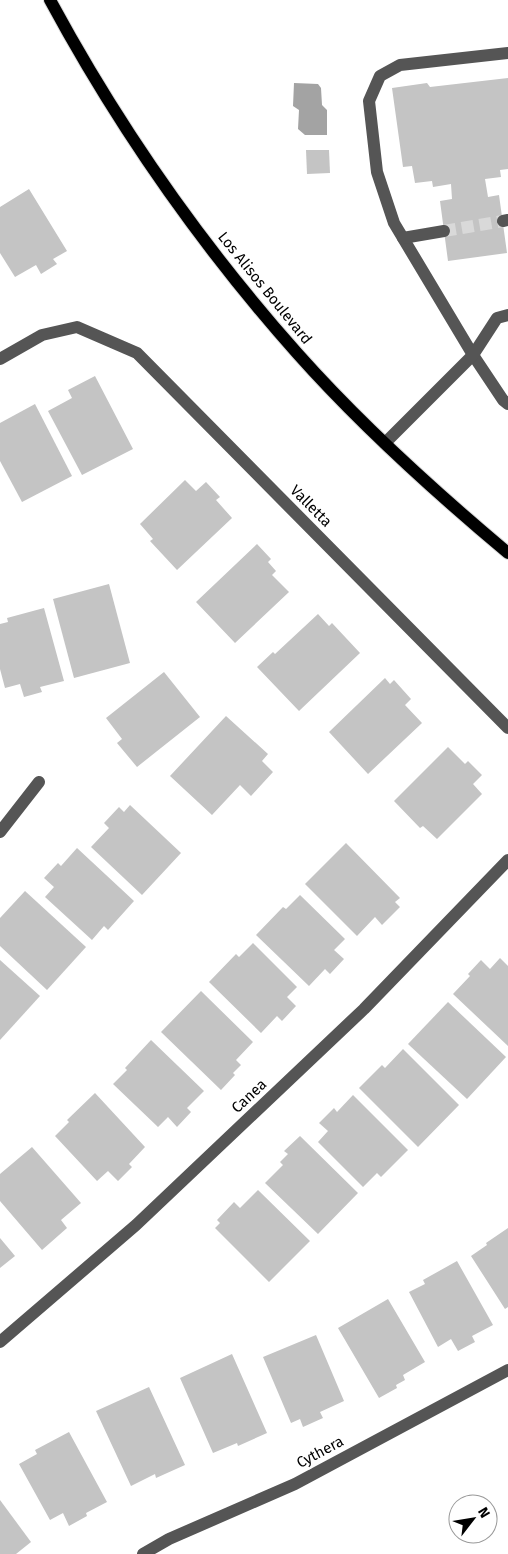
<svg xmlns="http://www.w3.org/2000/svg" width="508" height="1554" font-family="'Fira Sans',sans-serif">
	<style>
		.water { fill: #a3a3a3 }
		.building { fill: #c4c4c4 }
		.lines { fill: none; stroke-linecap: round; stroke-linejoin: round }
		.minor-tunnel { stroke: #d9d9d9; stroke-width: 12; stroke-dasharray: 12 6; stroke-linecap: butt }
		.major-casing { stroke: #dbdbdb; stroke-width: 14 }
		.minor { stroke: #555; stroke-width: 12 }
		.major { stroke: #000; stroke-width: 12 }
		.labels { text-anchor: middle; stroke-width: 4.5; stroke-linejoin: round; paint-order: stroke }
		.street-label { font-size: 15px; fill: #000; stroke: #fff }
	</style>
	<rect width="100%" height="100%" fill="#fff"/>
	<path class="water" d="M294,83L318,84L321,88L322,105L327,110V135H305L298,129L299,110L293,106Z"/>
	<g class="building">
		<path d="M508,78V169L500,170L501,177L485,179L488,197L499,195L507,253L448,261L440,201L452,199L451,184L433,187L432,181L415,183L412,166L403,167L392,88L427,83L430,87Z"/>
		<path d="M306,150H329L330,173L307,174Z"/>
		<path d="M29,189L67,251L53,259L57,264L41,274L36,265L15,277L0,253V207Z"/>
		<path d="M95,376L133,449L82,475L48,411L72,398L68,390Z"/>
		<path d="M35,404L72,476L22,502L0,461V423Z"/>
		<path d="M185,480L196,491L206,482L220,497L216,500L232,518L177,570L150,541L153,539L140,524Z"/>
		<path d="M257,544L271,559L268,562L276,571L272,575L289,592L235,643L196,602Z"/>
		<path d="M109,584L130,663L74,678L53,599Z"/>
		<path d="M44,608L64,681L40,687L42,692L24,697L20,684L5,688L0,669V624L8,622L7,618Z"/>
		<path d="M318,614L329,626L332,623L360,653L299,711L257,667L273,652L275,654Z"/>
		<path d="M164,672L200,717L137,767L117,743L122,739L106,718Z"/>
		<path d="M385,678L390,684L394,680L411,699L405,705L422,723L368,774L329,732Z"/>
		<path d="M226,716L268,754L262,761L273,772L251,796L240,785L212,815L170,776Z"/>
		<path d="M448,747L465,764L468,761L482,775L473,784L482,794L437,839L423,826L420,828L394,801Z"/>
		<path d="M130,805L181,853L142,895L91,847L109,828L104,823L119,807L124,812Z"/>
		<path d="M346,843L400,898L395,902L400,907L382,925L375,917L357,936L305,884Z"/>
		<path d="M77,848L134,901L108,930L104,926L92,940L45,897L54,887L44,878L58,863L61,866Z"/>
		<path d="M25,891L86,947L47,990L0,946V918Z"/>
		<path d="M300,895L345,939L334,950L344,959L330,974L325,969L309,986L256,935L283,907L286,909Z"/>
		<path d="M253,943L297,987L287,997L296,1006L282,1021L277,1016L261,1033L209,982L236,954L239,957Z"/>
		<path d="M500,958L508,966V1046L453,994L470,976L468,974L481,960L490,969Z"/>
		<path d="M0,960L40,996L0,1040Z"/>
		<path d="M201,991L253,1042L236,1060L241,1065L233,1073L235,1075L221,1090L161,1032Z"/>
		<path d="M448,1002L506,1057L467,1099L408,1044Z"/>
		<path d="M151,1040L204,1091L187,1108L191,1112L177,1127L168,1117L158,1127L113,1084L127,1070L125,1068Z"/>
		<path d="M403,1049L459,1105L418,1147L359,1088L382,1065L385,1068Z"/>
		<path d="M95,1093L145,1147L129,1164L132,1167L118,1181L108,1171L97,1181L55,1136L69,1122L67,1120Z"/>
		<path d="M353,1095L408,1150L381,1177L377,1173L363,1187L318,1142L328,1131L319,1123L334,1108L337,1112Z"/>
		<path d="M300,1136L358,1193L318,1234L265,1183L283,1165L280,1162L288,1154L284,1151Z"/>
		<path d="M32,1147L81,1203L61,1220L67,1228L42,1250L0,1201V1174Z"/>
		<path d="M258,1190L310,1241L269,1282L215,1228L220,1223L217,1220L234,1202L240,1208Z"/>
		<path d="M508,1228V1307L505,1309L471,1256L487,1245L486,1243Z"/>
		<path d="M0,1238L15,1256L0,1268Z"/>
		<path d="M457,1261L493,1325L472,1336L475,1342L458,1351L451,1339L438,1347L409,1292L425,1284L423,1280Z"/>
		<path d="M388,1299L425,1362L403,1375L405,1380L396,1385L397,1388L379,1398L338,1328Z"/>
		<path d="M316,1335L344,1401L320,1412L323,1418L303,1427L300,1419L291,1423L263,1357Z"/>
		<path d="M232,1354L267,1433L238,1446L237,1443L213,1453L180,1378Z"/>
		<path d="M149,1387L185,1465L156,1478L155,1474L131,1486L96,1411Z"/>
		<path d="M69,1432L107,1502L86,1513L87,1516L69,1526L63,1513L50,1520L19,1464L37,1454L35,1450Z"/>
		<path d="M0,1500L31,1542L16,1554H0Z"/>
	</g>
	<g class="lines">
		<path class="minor-tunnel" d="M444,231L503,221"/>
		<g class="major-casing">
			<path id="major" d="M50,0C118,126 201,245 297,353C361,425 434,491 508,553"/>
		</g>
		<g class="minor">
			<path d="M508,53L400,65L380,76L369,101L377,172L394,223L473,355L503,400L508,404"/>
			<path d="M503,221L508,220"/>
			<path d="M403,238L444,231"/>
			<path d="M0,359L42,335L77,327L137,353L508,728"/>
			<path d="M385,443L473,355L497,318L508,315"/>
			<path d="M0,832L39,782"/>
			<path d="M0,1342L136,1225L364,1009L508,860"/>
			<path d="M143,1554L169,1539L295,1484L508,1370"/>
		</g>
		<use href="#major" class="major"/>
	</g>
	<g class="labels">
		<g class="street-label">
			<text transform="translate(265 288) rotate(51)" y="5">Los Alisos Boulevard</text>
			<text transform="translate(311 506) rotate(45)" y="5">Valletta</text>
			<text transform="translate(249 1096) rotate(-43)" y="5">Canea</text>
			<text transform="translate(320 1452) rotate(-28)" y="5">Cythera</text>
		</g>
	</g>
	<g transform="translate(473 1519) rotate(59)"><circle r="24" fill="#ffffff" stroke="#999999"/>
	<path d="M0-4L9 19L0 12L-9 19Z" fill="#000000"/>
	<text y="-8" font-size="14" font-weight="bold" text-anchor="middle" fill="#000000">N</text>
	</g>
</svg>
